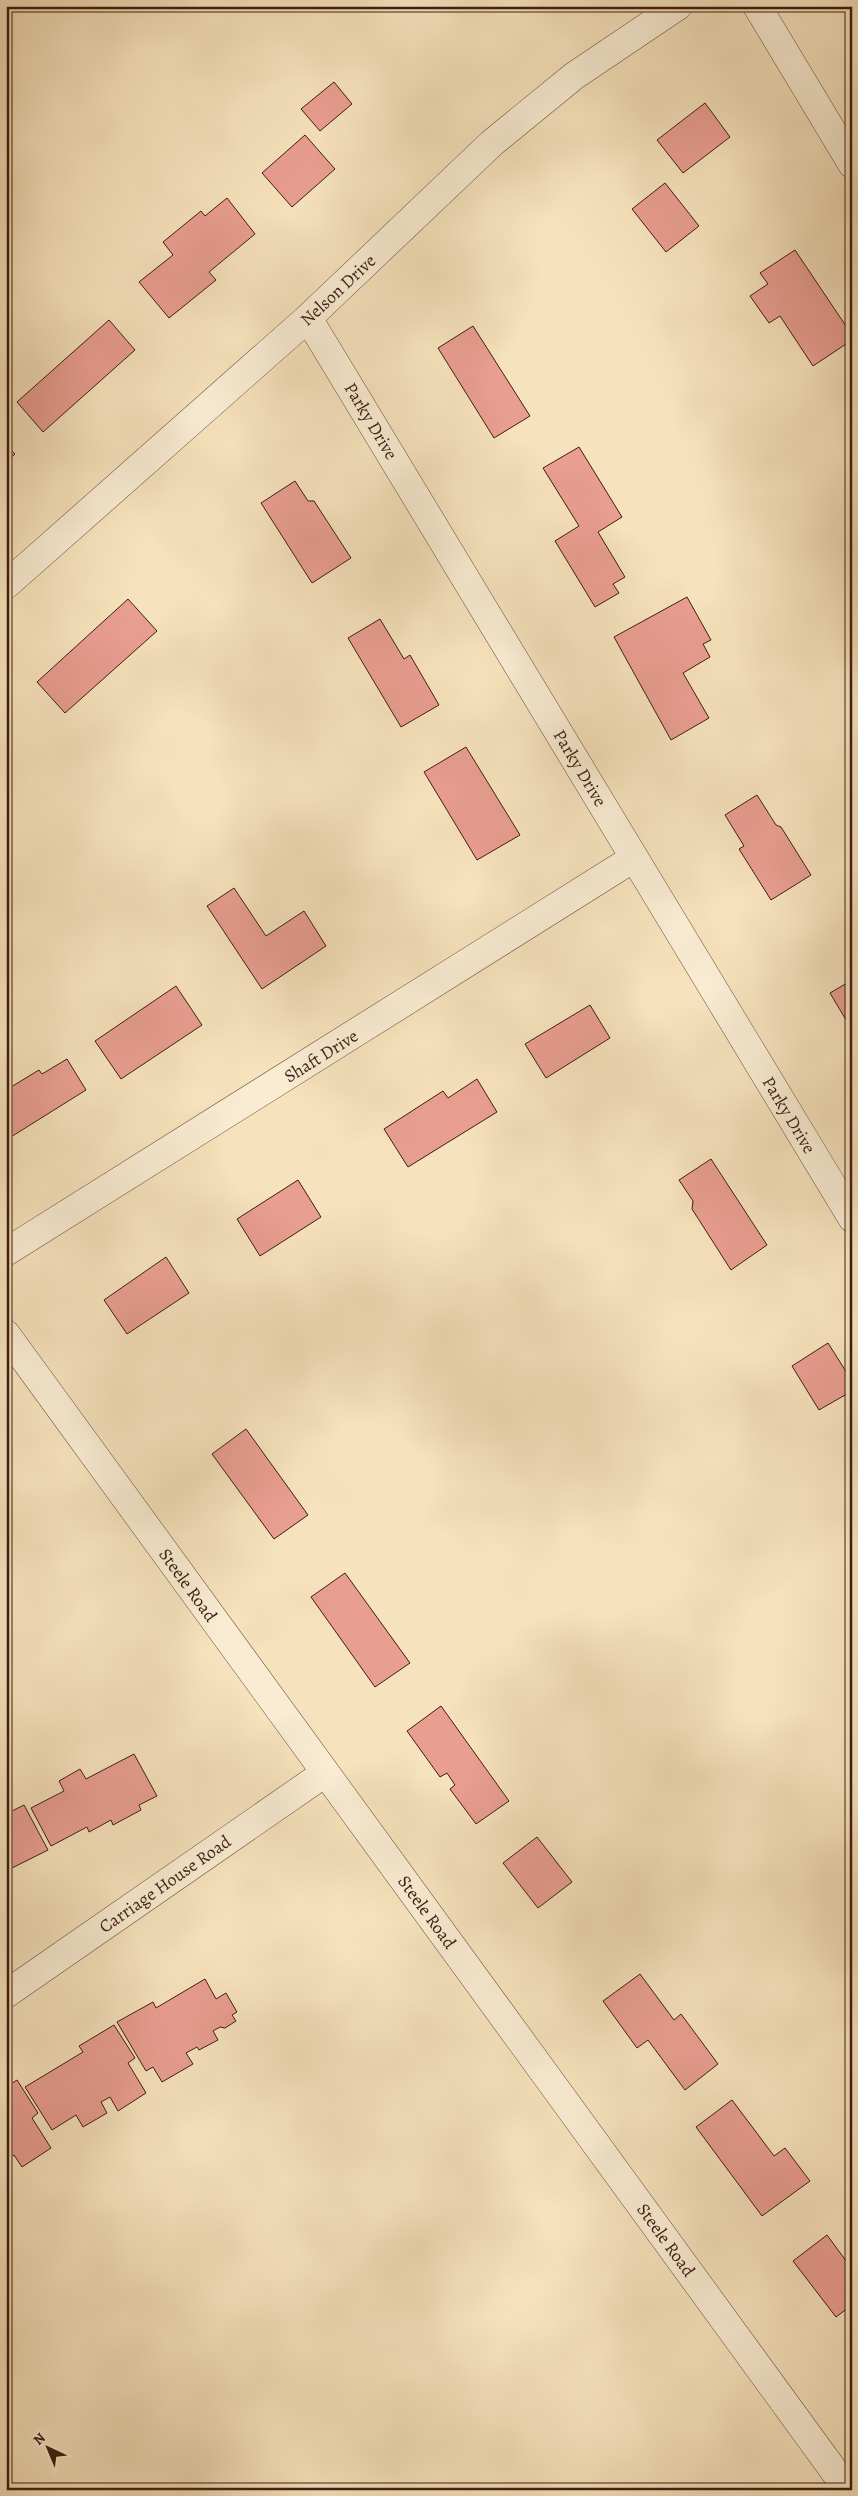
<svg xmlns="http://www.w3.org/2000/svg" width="858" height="2496" font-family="Alegreya,serif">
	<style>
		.building { fill: #e99e92; stroke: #3e1d0f }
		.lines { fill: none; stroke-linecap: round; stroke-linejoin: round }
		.minor-casing { stroke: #6c4e3a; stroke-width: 29 }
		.tertiary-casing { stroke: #6c4e3a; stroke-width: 29 }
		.minor { stroke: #f9ecd3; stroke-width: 28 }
		.tertiary { stroke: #f9ecd3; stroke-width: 28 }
		.labels { text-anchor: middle; stroke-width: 4; stroke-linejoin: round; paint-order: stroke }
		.street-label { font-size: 18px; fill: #3e1d0f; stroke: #f9ecd3 }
	</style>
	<rect width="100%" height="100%" fill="#f6e2bc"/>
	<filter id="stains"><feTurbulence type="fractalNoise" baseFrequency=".004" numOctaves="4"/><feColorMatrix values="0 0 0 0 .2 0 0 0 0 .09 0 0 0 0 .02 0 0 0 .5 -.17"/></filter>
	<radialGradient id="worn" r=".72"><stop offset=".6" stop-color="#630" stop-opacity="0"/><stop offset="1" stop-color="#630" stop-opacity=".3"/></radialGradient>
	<g class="building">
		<path d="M334,82L352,104L320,131L301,109Z"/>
		<path d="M705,103L730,137L683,173L657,140Z"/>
		<path d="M305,135L335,169L292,207L262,173Z"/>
		<path d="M665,183L699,226L666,252L632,209Z"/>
		<path d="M227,198L255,234L209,272L216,280L169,318L139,282L173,255L163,242L201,211L205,216Z"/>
		<path d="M795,250L852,335V340L813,366L780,316L769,323L750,296L768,284L760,273Z"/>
		<path d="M109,320L135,350L43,432L17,402Z"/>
		<path d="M473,326L530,416L494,438L438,348Z"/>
		<path d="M6,445L15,454L6,462Z"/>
		<path d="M579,447L622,517L598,532L625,577L613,584L619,593L595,607L555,541L579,526L543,468Z"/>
		<path d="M295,481L308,501H314L351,558L312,583L261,503Z"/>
		<path d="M687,597L711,640L703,644L710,657L683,673L709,718L671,740L614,637Z"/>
		<path d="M128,599L157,631L65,713L37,682Z"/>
		<path d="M380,619L404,659L410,655L439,705L401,727L348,638Z"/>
		<path d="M466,747L520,835L477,860L424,772Z"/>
		<path d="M757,795L776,825L781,827L811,875L771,900L739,849L744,846L725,815Z"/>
		<path d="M234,888L266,936L304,911L326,946L262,989L207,906Z"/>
		<path d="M852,980V1030L830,993Z"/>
		<path d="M176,986L202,1025L121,1079L95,1041Z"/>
		<path d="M590,1005L610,1038L546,1078L525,1044Z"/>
		<path d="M67,1059L86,1090L6,1140V1090L39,1070L42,1074Z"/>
		<path d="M477,1079L497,1112L408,1167L384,1129L443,1091L448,1098Z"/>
		<path d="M711,1159L767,1245L731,1270L692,1209L693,1201L679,1180Z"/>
		<path d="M298,1180L321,1217L260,1256L237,1219Z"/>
		<path d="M166,1257L189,1293L127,1334L104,1300Z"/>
		<path d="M828,1343L852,1381V1391L819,1410L792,1366Z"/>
		<path d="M246,1429L308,1515L274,1539L212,1454Z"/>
		<path d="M345,1573L410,1663L375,1687L311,1597Z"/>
		<path d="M441,1706L509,1801L476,1824L450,1789L455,1785L447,1773L440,1777L407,1731Z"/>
		<path d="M134,1754L157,1796L139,1805L141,1810L113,1825L111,1820L89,1832L87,1827L51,1846L31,1808L64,1791L59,1781L80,1769L86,1779Z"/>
		<path d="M24,1805L48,1850L6,1871V1814Z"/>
		<path d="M537,1837L572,1882L538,1908L503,1863Z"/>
		<path d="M640,1974L674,2020L681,2014L718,2064L685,2090L648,2040L637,2048L603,2001Z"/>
		<path d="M205,1979L216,1999L226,1993L237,2012L232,2015L236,2021L225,2028L220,2027L213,2031L218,2040L199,2050L197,2047L186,2053L193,2064L162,2082L153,2067L146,2071L117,2022L153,2002L156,2008Z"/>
		<path d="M114,2025L135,2058L128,2063L146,2093L118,2111L110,2097L101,2102L107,2113L83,2127L76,2115L52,2130L25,2087L83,2052L79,2046Z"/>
		<path d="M17,2080L38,2113L32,2118L51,2148L22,2167L14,2155L6,2161V2087Z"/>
		<path d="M732,2100L774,2156L785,2148L810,2181L762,2216L696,2127Z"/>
		<path d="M827,2235L852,2269V2305L836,2317L793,2261Z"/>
	</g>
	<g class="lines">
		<g class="minor-casing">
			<g id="minor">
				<path d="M757,6L852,164"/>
				<path d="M308,318L852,1218"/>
				<path d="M6,585L308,318L492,143L574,76L678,6"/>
				<path d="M6,1252L634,858"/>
				<path d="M6,1994L325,1773"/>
			</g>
		</g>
		<g class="tertiary-casing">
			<path id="tertiary" d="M6,1334L848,2490"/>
		</g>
		<use href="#minor" class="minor"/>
		<use href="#tertiary" class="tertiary"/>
	</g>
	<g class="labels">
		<g class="street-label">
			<text transform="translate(338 290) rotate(-43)" y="6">Nelson Drive</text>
			<text transform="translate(371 421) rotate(59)" y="6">Parky Drive</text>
			<text transform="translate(580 768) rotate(59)" y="6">Parky Drive</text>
			<text transform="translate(321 1056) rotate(-32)" y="6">Shaft Drive</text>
			<text transform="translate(789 1115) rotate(59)" y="6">Parky Drive</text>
			<text transform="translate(188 1585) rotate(54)" y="6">Steele Road</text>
			<text transform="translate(165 1884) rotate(-35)" y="6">Carriage House Road</text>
			<text transform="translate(427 1912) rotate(54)" y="6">Steele Road</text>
			<text transform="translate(666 2240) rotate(54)" y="6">Steele Road</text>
		</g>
	</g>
	<rect width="858" height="2496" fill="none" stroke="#f6e2bc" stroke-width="25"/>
	<rect x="8" y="8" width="843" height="2481" fill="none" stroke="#3e1d0f" stroke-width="2.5"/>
	<rect x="12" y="12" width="833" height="2471" fill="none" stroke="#3e1d0f"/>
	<g transform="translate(48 2448) rotate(316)" stroke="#f9ecd3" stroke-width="4" paint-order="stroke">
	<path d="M0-4L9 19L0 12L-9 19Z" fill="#3e1d0f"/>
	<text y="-8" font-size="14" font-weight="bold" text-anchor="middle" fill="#3e1d0f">N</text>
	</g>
	<rect width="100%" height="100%" filter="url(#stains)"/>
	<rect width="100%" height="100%" fill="url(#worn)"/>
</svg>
